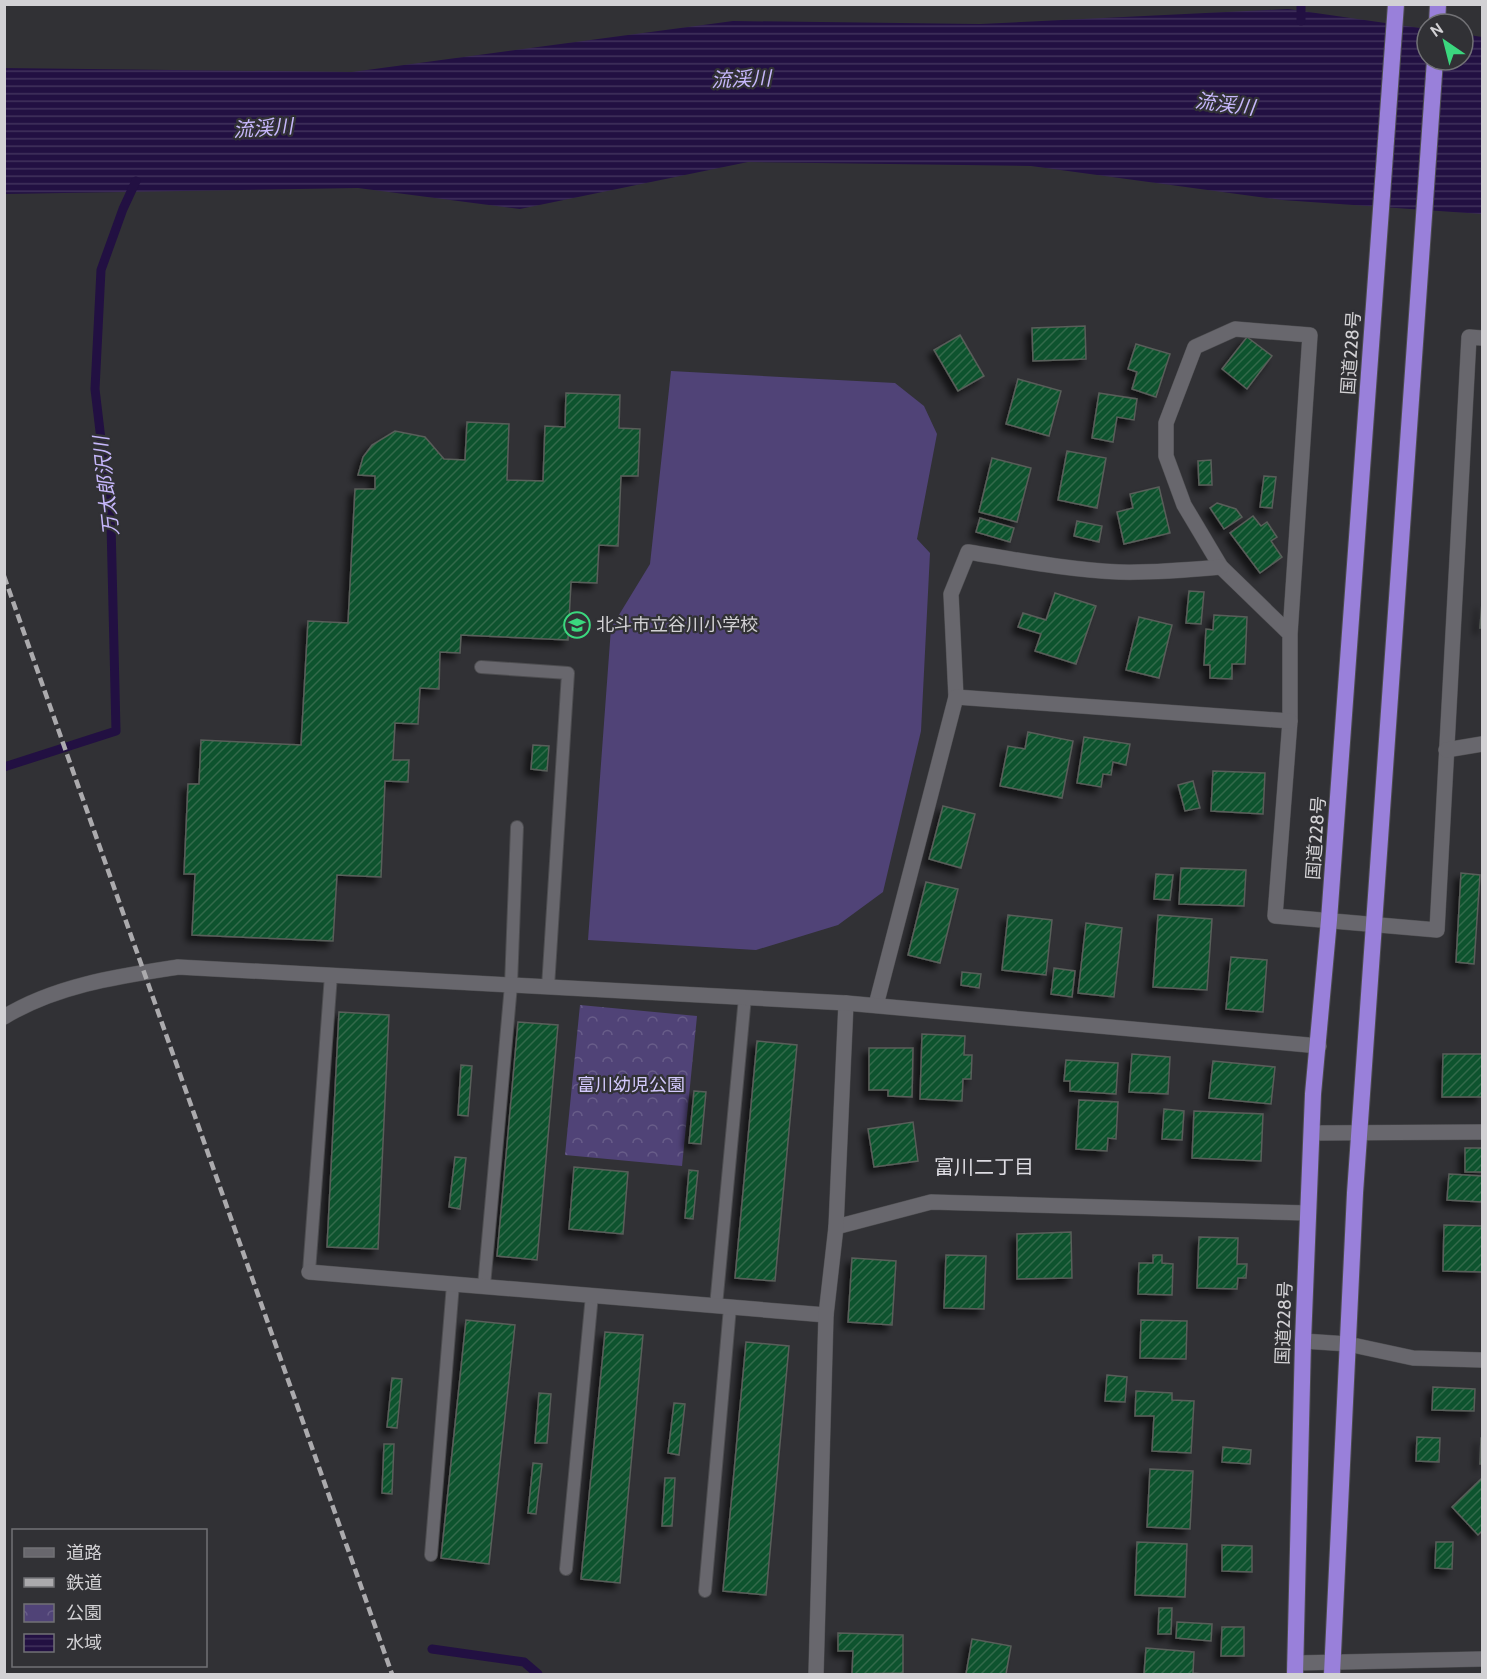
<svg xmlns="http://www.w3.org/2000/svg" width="1487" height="1679" font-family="Cabin,'Noto Sans JP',sans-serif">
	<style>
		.park { fill: url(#park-crowns) }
		.pitch { fill: #504377 }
		.water { fill: url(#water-rules) }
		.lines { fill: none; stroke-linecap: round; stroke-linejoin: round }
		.stream { stroke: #221042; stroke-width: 9 }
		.building { fill: url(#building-hatch); stroke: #595e5a; stroke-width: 1.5; filter: url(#shadow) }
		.service-casing { stroke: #4d4d50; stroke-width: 14 }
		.minor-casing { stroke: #4d4d50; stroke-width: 16 }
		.tertiary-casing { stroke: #4d4d50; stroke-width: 16 }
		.trunk-casing { stroke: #4d4d50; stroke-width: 18 }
		.service { stroke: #68676d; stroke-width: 12 }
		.minor { stroke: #68676d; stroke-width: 15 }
		.tertiary { stroke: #68676d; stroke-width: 15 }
		.trunk { stroke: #9980da; stroke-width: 16 }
		.rail { stroke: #abaaad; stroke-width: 4.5; stroke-dasharray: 9 4.5; stroke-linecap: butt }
		.labels { text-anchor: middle; stroke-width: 4.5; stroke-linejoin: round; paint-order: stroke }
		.street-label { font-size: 18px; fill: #d2d1d4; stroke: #313135 }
		.poi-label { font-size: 18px; fill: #d2d1d4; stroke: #313135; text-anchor: start }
		.park-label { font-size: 18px; fill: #d3c9fc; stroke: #313135 }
		.water-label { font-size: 20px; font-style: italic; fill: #c6b7fb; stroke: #313135 }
		.neighbourhood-label { font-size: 20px; fill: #dddce2; stroke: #313135 }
	</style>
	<defs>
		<pattern id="park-crowns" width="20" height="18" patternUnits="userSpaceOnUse" patternTransform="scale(1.5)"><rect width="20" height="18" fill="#504377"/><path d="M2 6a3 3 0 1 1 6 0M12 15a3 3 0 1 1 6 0" fill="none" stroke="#685d89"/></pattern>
		<pattern id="water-rules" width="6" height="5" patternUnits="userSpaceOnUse" patternTransform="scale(1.5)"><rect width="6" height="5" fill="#221042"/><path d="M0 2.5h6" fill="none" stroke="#41325c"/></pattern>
		<pattern id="building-hatch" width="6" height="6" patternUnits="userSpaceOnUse" patternTransform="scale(1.5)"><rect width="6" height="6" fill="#11522d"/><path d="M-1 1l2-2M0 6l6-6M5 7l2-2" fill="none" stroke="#336a4b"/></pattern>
		<filter id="shadow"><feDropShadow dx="-5.5" dy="5.5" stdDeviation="3" flood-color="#0009"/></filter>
	</defs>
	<rect width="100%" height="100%" fill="#313135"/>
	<path class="park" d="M580,1005L697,1016L682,1166L565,1155Z"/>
	<path class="pitch" d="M671,371L895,383L924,406L937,434L917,539L930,553L921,731L883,892L838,925L756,950L588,940L611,628L650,564Z"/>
	<path class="water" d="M1288,9L1427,29V60H1463V34L1482,37V214L1282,200L1031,166L748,162L520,209L358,188L5,194L4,68L352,72L733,21L980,24Z"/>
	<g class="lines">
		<g class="stream">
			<path d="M1301,4V21"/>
			<path d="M4,767L116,731L111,524L95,389L101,270L123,209L136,181"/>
			<path d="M432,1649L524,1662L538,1674"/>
		</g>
	</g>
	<g class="building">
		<path d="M1085,326L1086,359L1033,361L1032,328Z"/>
		<path d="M960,335L984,376L958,391L934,350Z"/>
		<path d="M1247,337L1272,356L1247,389L1222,369Z"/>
		<path d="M1136,344L1170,354L1156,397L1132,389L1137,372L1128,369Z"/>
		<path d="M1018,379L1061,391L1049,436L1006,424Z"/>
		<path d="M566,393L620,395L619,428L640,429L638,476H621L618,546L599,545L597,583L571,582L568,640L461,635L460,653L440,652L439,689L420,688L418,724L395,723L393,760H409L408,782L385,781L381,877L337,875L333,941L192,935L195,874H184L188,784H199L201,740L301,745L308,621L348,623L355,489H375V476L358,475L363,457L372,445L395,431L425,437L444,459L465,460L467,422L509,424L507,480L543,481L545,426L565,427Z"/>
		<path d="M1099,393L1137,399L1134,420L1117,417L1113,442L1092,438Z"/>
		<path d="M1067,451L1106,458L1097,508L1058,500Z"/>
		<path d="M992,458L1031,468L1017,522L979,512Z"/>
		<path d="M1211,460L1212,485H1199L1198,461Z"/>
		<path d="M1264,476L1276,477L1272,508L1260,507Z"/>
		<path d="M1159,487L1170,533L1124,544L1117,512L1133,508L1130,494Z"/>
		<path d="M1217,503L1236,509L1242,517L1224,529L1210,508Z"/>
		<path d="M1253,516L1261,526L1267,522L1277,537L1271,541L1282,557L1260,573L1230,533Z"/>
		<path d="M980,518L1014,528L1010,542L976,532Z"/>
		<path d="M1077,521L1102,526L1099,542L1074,536Z"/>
		<path d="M1189,591L1204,592L1201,624L1186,623Z"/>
		<path d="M1055,593L1096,606L1076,664L1035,651L1041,634L1018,627L1023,613L1046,620Z"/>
		<path d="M1482,602V628H1480Z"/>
		<path d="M1214,615L1247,617L1245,664H1232V679L1210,678V665H1204L1206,629L1213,630Z"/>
		<path d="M1139,617L1172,625L1159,678L1126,670Z"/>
		<path d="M1028,732L1073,741L1062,798L1000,786L1008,746L1025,749Z"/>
		<path d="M1084,737L1130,744L1126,765L1113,762L1111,775L1103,774L1101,787L1077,783Z"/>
		<path d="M533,745L549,746L547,771L531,769Z"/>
		<path d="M1213,771L1265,773L1263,814L1211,811Z"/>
		<path d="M1193,781L1200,808L1185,811L1178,785Z"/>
		<path d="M943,806L975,814L961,868L929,859Z"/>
		<path d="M1181,868L1246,870L1244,906L1179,904Z"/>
		<path d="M1461,873L1480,875L1474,964L1456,962Z"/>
		<path d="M1156,874L1173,875L1170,900L1154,899Z"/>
		<path d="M926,882L958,889L940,963L908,955Z"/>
		<path d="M1008,915L1052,920L1046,975L1002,970Z"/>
		<path d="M1158,915L1212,919L1207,990L1153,987Z"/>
		<path d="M1086,923L1122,928L1114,997L1078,993Z"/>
		<path d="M1231,957L1267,960L1263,1012L1226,1009Z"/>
		<path d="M1054,968L1075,971L1072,997L1051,994Z"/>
		<path d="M962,972L981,974L979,988L961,985Z"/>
		<path d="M339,1012L389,1015L378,1249L327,1247Z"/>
		<path d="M518,1022L558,1025L537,1260L497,1256Z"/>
		<path d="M922,1034L965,1036L964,1055H972L971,1079H963L962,1101L920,1099Z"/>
		<path d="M757,1041L797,1045L775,1281L735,1278Z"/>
		<path d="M869,1048H913L912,1097L888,1096V1090H869Z"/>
		<path d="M1132,1054L1170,1057L1168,1094L1129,1092Z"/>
		<path d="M1443,1054H1482V1097H1442Z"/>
		<path d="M1066,1060L1118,1063L1116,1094L1070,1091V1081H1064Z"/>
		<path d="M1213,1061L1275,1067L1271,1104L1209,1098Z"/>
		<path d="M461,1065L472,1066L468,1116L458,1115Z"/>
		<path d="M694,1091L706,1092L701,1144L689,1143Z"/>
		<path d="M1079,1100L1118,1102L1116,1139L1108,1138L1107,1151L1076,1149Z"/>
		<path d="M1164,1109L1184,1111L1182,1140L1162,1139Z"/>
		<path d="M1194,1111L1263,1114L1261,1161L1192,1158Z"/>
		<path d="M913,1122L918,1161L874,1167L868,1129Z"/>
		<rect x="1465" y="1148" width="17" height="24"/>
		<path d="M455,1157L466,1158L460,1209L449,1207Z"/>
		<path d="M574,1167L628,1172L623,1234L569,1229Z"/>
		<path d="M689,1170L698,1171L693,1219L685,1218Z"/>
		<path d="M1449,1174L1482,1176V1202L1447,1200Z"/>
		<path d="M1444,1225L1482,1226V1272L1443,1271Z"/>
		<path d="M1071,1232L1072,1278L1017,1279V1234Z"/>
		<path d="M1199,1237L1238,1238L1237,1264H1247L1246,1278H1238L1237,1289L1197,1288Z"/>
		<path d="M946,1255L986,1256L984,1309L944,1308Z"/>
		<path d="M1153,1255H1162V1263L1173,1264L1172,1295L1138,1294L1139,1263H1153Z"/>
		<path d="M852,1258L896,1261L892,1325L848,1322Z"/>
		<path d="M466,1320L515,1325L489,1564L441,1558Z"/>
		<path d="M1141,1320L1187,1321L1186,1359L1140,1358Z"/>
		<path d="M605,1332L643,1335L620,1583L581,1579Z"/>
		<path d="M746,1342L789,1346L766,1595L723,1591Z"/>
		<path d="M1107,1375L1127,1377L1125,1402L1105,1401Z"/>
		<path d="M392,1378L402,1379L397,1428L387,1427Z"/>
		<path d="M1433,1387L1475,1389L1474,1411L1432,1410Z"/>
		<path d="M1136,1391L1172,1393V1400L1194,1401L1191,1453L1152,1451L1154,1416H1135Z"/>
		<path d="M539,1393L551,1394L547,1443H535Z"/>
		<path d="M674,1403L685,1404L679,1455L668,1453Z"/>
		<path d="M1417,1437L1440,1438L1439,1462L1416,1461Z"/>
		<path d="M1481,1438H1482V1464H1480Z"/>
		<path d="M384,1444H394L392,1494L382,1493Z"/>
		<path d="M1223,1447L1251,1450L1250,1464L1222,1462Z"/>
		<path d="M533,1463L542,1464L536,1514L528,1513Z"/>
		<path d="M1150,1469L1193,1471L1190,1529L1147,1527Z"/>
		<path d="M665,1478H675L672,1526H662Z"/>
		<path d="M1482,1478V1531L1478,1535L1452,1507Z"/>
		<path d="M1137,1542L1187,1544L1185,1597L1135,1595Z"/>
		<path d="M1436,1542H1453L1452,1569L1435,1568Z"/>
		<path d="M1222,1545L1252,1546V1572L1222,1571Z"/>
		<path d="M1159,1608H1172L1171,1634H1158Z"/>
		<path d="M1177,1622L1212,1624L1211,1641L1176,1638Z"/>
		<path d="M1222,1627H1244V1656H1221Z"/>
		<path d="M838,1633L903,1635V1673L852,1674L853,1651H838Z"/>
		<path d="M972,1639L1011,1646L1006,1674H966Z"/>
		<path d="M1146,1648L1194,1652L1193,1673L1203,1674H1144Z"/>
	</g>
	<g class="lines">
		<g class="service-casing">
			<g id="service">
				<path d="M481,667L568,673L548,987"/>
				<path d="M309,1272L331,975"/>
				<path d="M484,1286L511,985L517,827"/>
				<path d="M716,1306L745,997"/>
				<path d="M431,1555L453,1284"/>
				<path d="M566,1569L592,1295"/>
				<path d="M705,1591L730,1307"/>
			</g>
		</g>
		<g class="minor-casing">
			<g id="minor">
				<path d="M1290,634L1221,567L1184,505L1166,456V423L1195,347L1235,329L1310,335L1290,634V721L1275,916L1437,930L1469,337L1482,338"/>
				<path d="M956,697L951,594L968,552C1018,560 1069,570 1119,572C1153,573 1187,570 1221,567"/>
				<path d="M1446,750L1482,744"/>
				<path d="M876,1005L956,697L1290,721"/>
				<path d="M1312,1133L1482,1132"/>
				<path d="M836,1227L931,1202L1308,1213"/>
				<path d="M309,1272L826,1315"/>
				<path d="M1303,1341L1348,1344L1413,1358L1482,1360"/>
				<path d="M1295,1663L1482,1659"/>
				<path d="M816,1674L826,1315L836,1227L846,1003"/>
			</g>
		</g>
		<g class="tertiary-casing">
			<path id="tertiary" d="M4,1017C56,985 120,976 178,967L846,1003L1319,1046"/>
		</g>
		<g class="trunk-casing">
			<g id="trunk">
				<path d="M1437,24L1438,4"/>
				<path d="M1295,1674L1303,1341L1313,1094L1329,920L1396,4"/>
				<path d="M1332,1674L1355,1193L1435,60"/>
			</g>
		</g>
		<use href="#service" class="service"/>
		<use href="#minor" class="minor"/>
		<use href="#tertiary" class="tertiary"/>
		<use href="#trunk" class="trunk"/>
		<path class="rail" d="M4,576L392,1674"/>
	</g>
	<defs>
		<g id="school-ring" transform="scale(1.35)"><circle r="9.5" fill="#313135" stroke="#3bd77e" stroke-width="1.5"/><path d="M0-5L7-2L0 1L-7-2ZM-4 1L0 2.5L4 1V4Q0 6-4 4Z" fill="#3bd77e"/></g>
	</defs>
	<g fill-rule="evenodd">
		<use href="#school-ring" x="577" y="625"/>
	</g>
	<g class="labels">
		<g class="street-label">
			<text transform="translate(1351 353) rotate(-86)" y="6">国道228号</text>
			<text transform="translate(1316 838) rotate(-86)" y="6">国道228号</text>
			<text transform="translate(1284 1323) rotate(-88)" y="6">国道228号</text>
		</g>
		<g class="poi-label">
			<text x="596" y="631">北斗市立谷川小学校</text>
		</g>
		<g class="park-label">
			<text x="631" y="1091">富川幼児公園</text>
		</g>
		<g class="water-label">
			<text transform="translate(741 79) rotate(-2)" y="7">流渓川</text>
			<text transform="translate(1225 104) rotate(7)" y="7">流渓川</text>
			<text transform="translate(263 128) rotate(-4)" y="7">流渓川</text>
			<text transform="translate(106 486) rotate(-96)" y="7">万太郎沢川</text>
		</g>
		<g class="neighbourhood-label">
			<text x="984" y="1174">富川二丁目</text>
		</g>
	</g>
	<rect width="1487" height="1679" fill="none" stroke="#d2d1d4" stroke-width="12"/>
	<rect x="12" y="1529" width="195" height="138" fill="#313135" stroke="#717175" stroke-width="1.5"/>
	<rect x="24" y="1548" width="30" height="9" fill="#68676d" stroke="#717175" stroke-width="1.5"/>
	<text x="66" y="1559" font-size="18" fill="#d2d1d4">道路</text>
	<rect x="24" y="1578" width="30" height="9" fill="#abaaad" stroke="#717175" stroke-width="1.5"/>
	<text x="66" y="1589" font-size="18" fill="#d2d1d4">鉄道</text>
	<rect x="24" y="1604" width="30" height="18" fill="url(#park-crowns)" stroke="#717175" stroke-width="1.5"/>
	<text x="66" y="1619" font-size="18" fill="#d2d1d4">公園</text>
	<rect x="24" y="1634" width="30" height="18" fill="url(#water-rules)" stroke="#717175" stroke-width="1.5"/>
	<text x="66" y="1649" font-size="18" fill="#d2d1d4">水域</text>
	<g transform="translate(1445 42) rotate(325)"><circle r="28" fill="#313135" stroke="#717175" stroke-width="1.5"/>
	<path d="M0-4.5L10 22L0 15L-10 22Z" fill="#3bd77e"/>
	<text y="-9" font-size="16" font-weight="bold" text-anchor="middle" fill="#d2d1d4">N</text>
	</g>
</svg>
